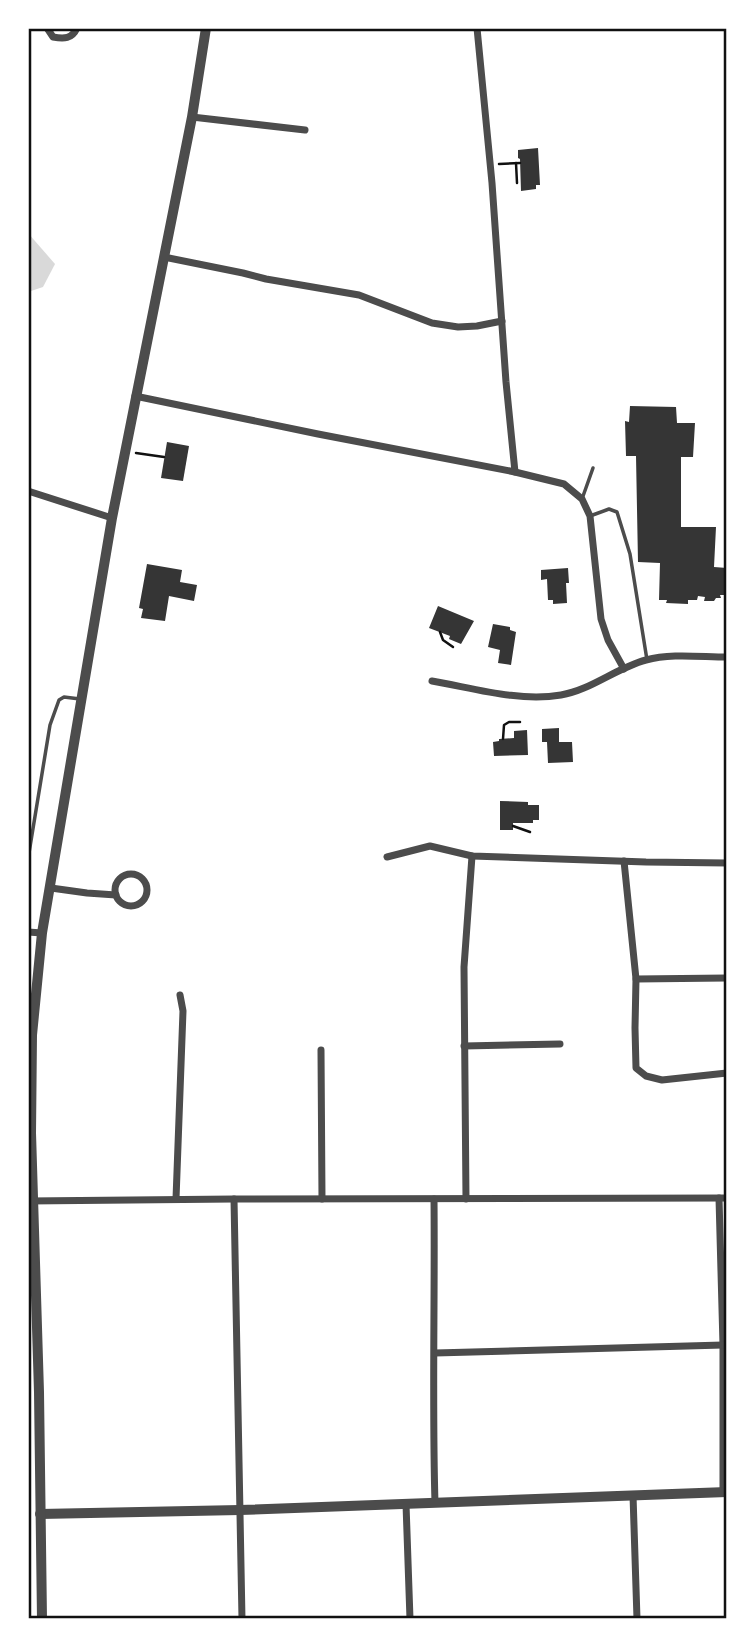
<svg xmlns="http://www.w3.org/2000/svg" width="755" height="1647" font-family="'DM Sans',sans-serif">
	<style>
		.water { fill: #d9d9d9 }
		.building { fill: #353535 }
		.lines { fill: none; stroke-linecap: round; stroke-linejoin: round }
		.path { stroke: #111; stroke-width: 2.5 }
		.service { stroke: #4c4c4c; stroke-width: 3.5 }
		.minor { stroke: #4c4c4c; stroke-width: 7 }
		.tertiary { stroke: #4c4c4c; stroke-width: 10 }
		.neatline { fill: none; stroke: #111; stroke-width: 2.5 }
	</style>
	<rect width="100%" height="100%" fill="#fff"/>
	<path class="water" d="M28,233L55,264L43,287L28,292Z"/>
	<g class="building">
		<path d="M538,148L540,185H536V189L521,191L520,159L518,158V150Z"/>
		<path d="M630,406L676,407L677,423H695L693,457H681V527H716L714,567L727,568V595H720L721,598H716L714,601H704L705,597L698,596L697,600H688V604L666,603L667,600H659L660,563L638,562L636,456H626L625,421L629,422Z"/>
		<path d="M167,442L189,446L183,481L161,478Z"/>
		<path d="M147,564L182,570L180,582L197,585L194,601L169,596L165,621L141,618L143,609L139,608Z"/>
		<path d="M568,568L569,583H566L567,603L553,604V600H548L547,579L541,580V570Z"/>
		<path d="M438,606L474,621L461,644L449,639L450,636L429,628Z"/>
		<path d="M493,624L510,627V630L516,632L511,665L498,663L500,650L488,647Z"/>
		<path d="M559,728V742H572L573,762L548,763L547,742H542V729Z"/>
		<path d="M527,730L528,755L494,756L493,742L499,741V739L514,738V731Z"/>
		<path d="M500,801L528,802V805H539V820H533V823H513V830H500Z"/>
	</g>
	<g class="lines">
		<g class="path">
			<path d="M516,163L517,183"/>
			<path d="M499,164L520,163"/>
			<path d="M136,453L164,457"/>
			<path d="M440,632L443,640L453,647"/>
			<path d="M503,739L504,725L509,722H520"/>
			<path d="M513,826L530,832"/>
		</g>
		<g class="service">
			<path d="M582,499L593,468"/>
			<path d="M590,516L609,509L617,512L630,554L647,660"/>
			<path d="M28,859L50,725L59,700L64,697L80,699"/>
		</g>
		<g class="minor">
			<path d="M47,28L53,37C64,39 72,39 77,28"/>
			<path d="M477,28L492,183L506,382L515,472"/>
			<path d="M192,117L305,130"/>
			<path d="M164,257L243,273L266,279L359,295L432,323L458,327L477,326L502,321"/>
			<path d="M135,396L318,434L515,472L564,484L582,499L590,516L601,619L608,640L624,669"/>
			<path d="M28,491L112,518"/>
			<path d="M432,681C473,688 518,702 561,695C591,690 616,668 646,660C671,653 701,657 727,657"/>
			<path d="M387,857L430,846L472,856L646,862L727,863"/>
			<path d="M624,861L636,979L635,1028L636,1068L646,1076L662,1080L727,1073"/>
			<circle cx="131" cy="890" r="16"/>
			<path d="M51,888L87,893L116,895"/>
			<path d="M28,932L42,933"/>
			<path d="M636,979L727,978"/>
			<path d="M464,1046L560,1044"/>
			<path d="M321,1050L322,1199"/>
			<path d="M719,1198L723,1345V1492"/>
			<path d="M176,1199L183,1011L180,995"/>
			<path d="M234,1199L242,1619"/>
			<path d="M434,1199C435,1301 432,1402 435,1503"/>
			<path d="M466,1199L464,967L472,856"/>
			<path d="M28,1201L234,1199L727,1198"/>
			<path d="M435,1353L723,1345"/>
			<path d="M633,1495L637,1619"/>
			<path d="M406,1504L410,1619"/>
		</g>
		<g class="tertiary">
			<path d="M40,1514L240,1510L727,1492"/>
			<path d="M42,1619L39,1392L31,1133L32,1035L42,933L112,518L192,117L206,28"/>
		</g>
	</g>
	<rect width="755" height="1647" fill="none" stroke="#ffffff" stroke-width="60"/>
	<rect x="30" y="30" width="695" height="1587" class="neatline"/>
</svg>
